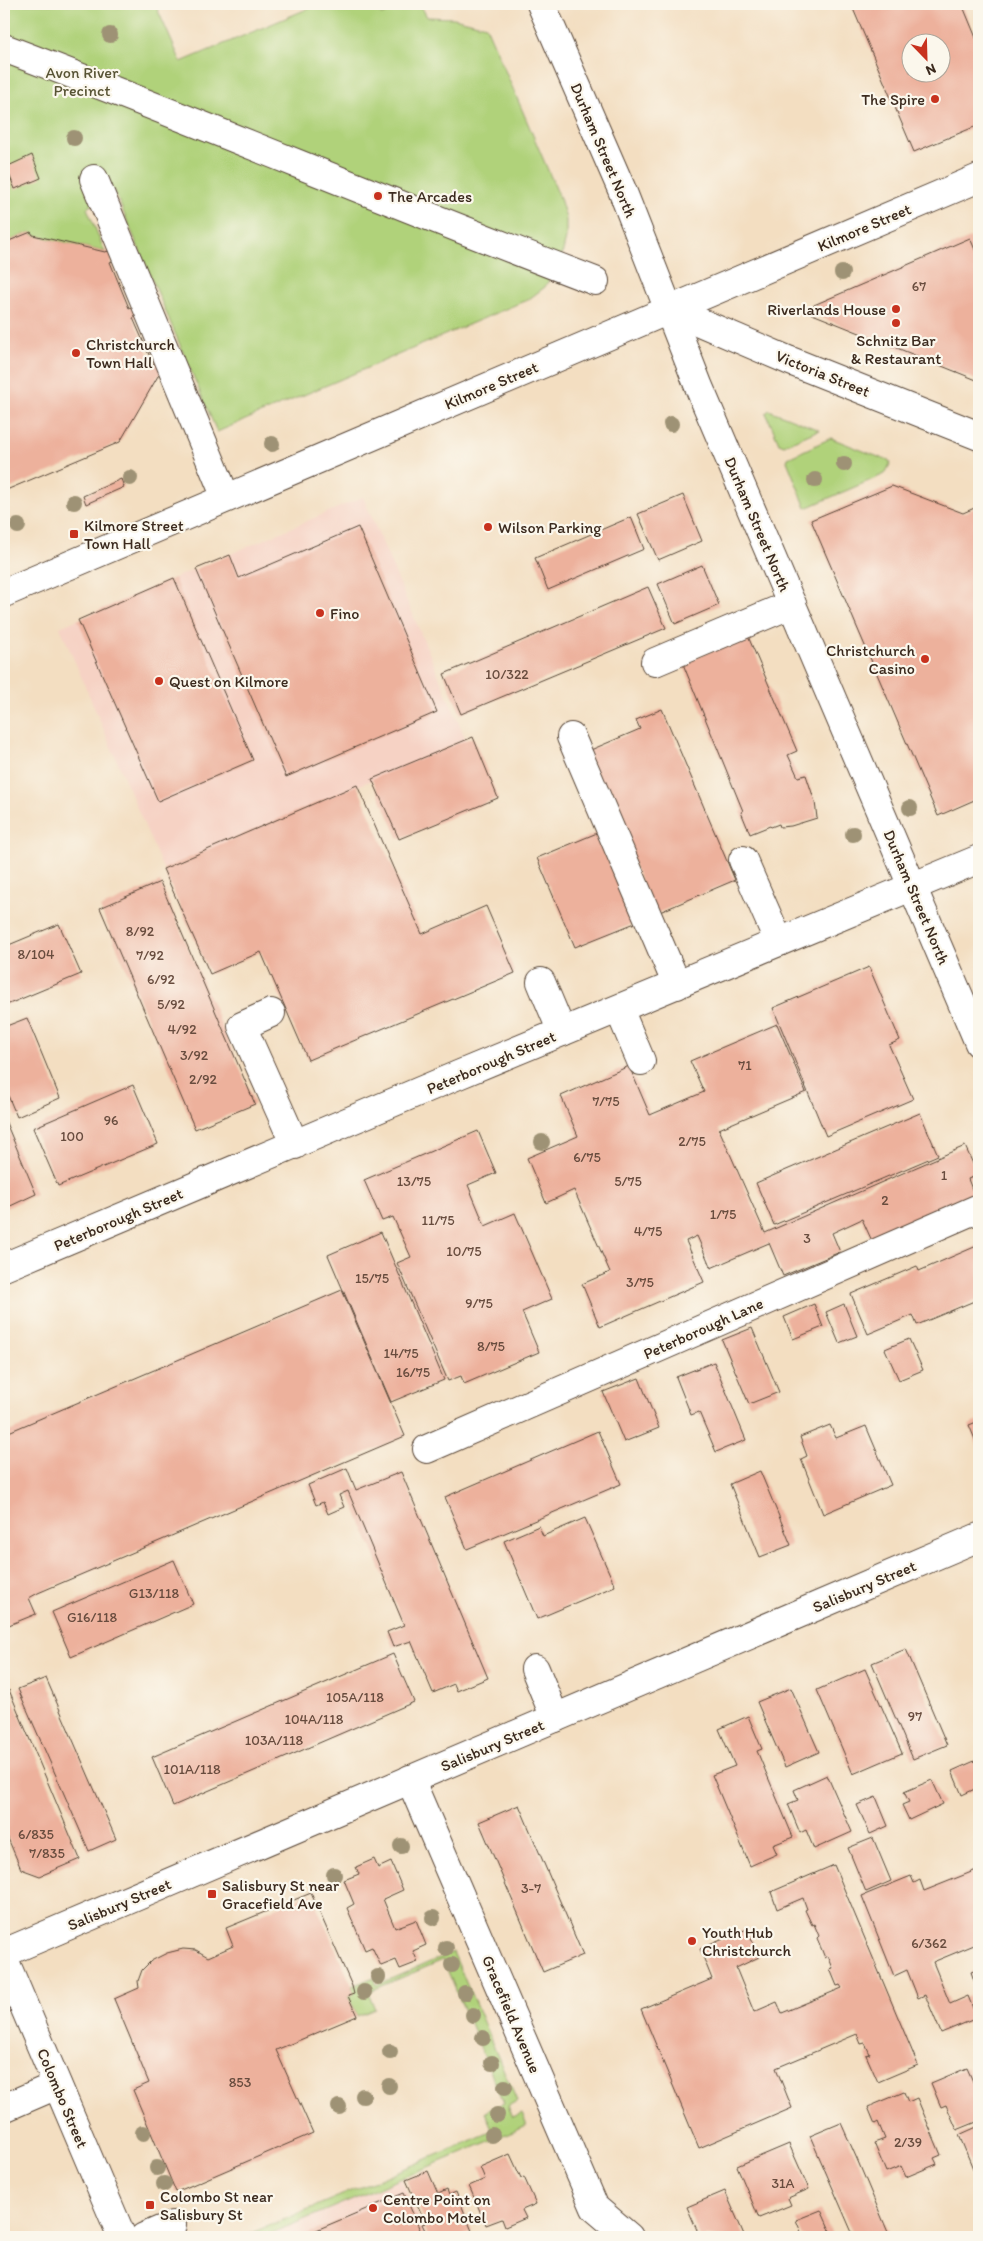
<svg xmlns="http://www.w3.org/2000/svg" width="983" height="2241" font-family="Itim,sans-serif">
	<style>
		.built { fill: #f6d2c4 }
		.green { fill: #b0d27a; stroke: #767e4c }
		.building { fill: #edb19c; fill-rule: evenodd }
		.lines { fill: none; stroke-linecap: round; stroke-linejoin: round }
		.minor-casing { stroke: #574536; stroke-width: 30 }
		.major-casing { stroke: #574536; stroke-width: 30 }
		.minor { stroke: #fff; stroke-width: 28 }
		.major { stroke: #fff; stroke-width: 28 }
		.tree { fill: #9e9274 }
		.poi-dot { fill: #c8321e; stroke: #fbf7ec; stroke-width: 2 }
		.labels { text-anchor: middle; stroke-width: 4.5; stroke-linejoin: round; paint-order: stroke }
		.number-label { font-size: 14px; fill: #684c3e }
		.park-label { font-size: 16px; fill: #585435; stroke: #fbf7ec }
		.poi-label { font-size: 16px; fill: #3b2a1e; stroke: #fbf7ec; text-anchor: start }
		.street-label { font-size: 16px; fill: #3b2a1e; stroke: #fbf7ec }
	</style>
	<rect width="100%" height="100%" fill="#fbf7ec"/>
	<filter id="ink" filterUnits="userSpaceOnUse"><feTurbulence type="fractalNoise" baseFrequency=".02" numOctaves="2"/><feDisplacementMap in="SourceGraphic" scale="10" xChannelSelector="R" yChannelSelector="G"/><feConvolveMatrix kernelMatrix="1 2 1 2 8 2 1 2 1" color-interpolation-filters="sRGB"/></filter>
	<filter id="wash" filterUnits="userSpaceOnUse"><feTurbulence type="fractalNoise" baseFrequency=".0096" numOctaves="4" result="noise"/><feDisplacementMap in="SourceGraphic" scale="20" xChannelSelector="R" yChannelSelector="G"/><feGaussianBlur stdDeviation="1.12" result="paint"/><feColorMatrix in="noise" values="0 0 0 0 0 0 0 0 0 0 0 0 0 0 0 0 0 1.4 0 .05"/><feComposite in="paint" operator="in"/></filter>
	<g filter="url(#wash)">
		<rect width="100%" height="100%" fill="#f3dec1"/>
		<g class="built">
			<path d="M363,497L466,740L163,869L60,627Z"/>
			<path d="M401,2179L426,2237H263Z"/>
		</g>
		<g class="green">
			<path d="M4,4H155L181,62L319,4H377L381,15L409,4H420L427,17L454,18L486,26L560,198L566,219V238L562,255L545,287L529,299L217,432L114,190L87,208L105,252L33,235L31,232L4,243Z"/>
			<path d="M769,410L819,430L784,445L779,443L766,413Z"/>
			<path d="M831,438L891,462L885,474L806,508L787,461L788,458Z"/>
			<path d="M453,1952L517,2101L508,2106L513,2117L522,2113L527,2125L263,2237H243L493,2131L485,2112L504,2103L443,1960L368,1992L375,2009L357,2016L348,1996L354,1994L352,1986L374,1977L377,1985Z"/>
		</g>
		<g id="blocks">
			<g class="building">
				<path d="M851,4H962L979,45V125L914,152ZM910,42H940V72H910Z"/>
				<path d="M32,155L41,178L15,189L6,167Z"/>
				<path d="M31,232L33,235L105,252L113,250L117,259L110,262L129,308L139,304L143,313L133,318L153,364L160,361L165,372L158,376L120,442L4,491V243Z"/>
				<path d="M970,238L979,259V381L810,313L814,305Z"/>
				<path d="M121,479L124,487L86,504L83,496Z"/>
				<path d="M892,486L963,513L979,506V798L938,816L811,520Z"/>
				<path d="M683,495L702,541L658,560L638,514Z"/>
				<path d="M631,517L644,549L548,590L535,558Z"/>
				<path d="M358,527L437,712L286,777L196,569L230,555L239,578Z"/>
				<path d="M702,565L719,605L675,624L658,584Z"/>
				<path d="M174,578L253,760L158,801L78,620Z"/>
				<path d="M648,587L666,628L461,714L444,674Z"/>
				<path d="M747,634L797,751L788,755L798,777L806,775L815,802L817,818L791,826L780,827L779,824L771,827L770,826L750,834L741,812L743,811L683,664Z"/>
				<path d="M662,709L735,880L655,914L586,752L640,729L636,720Z"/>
				<path d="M473,737L498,798L399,839L372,779Z"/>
				<path d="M357,785L422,934L486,906L515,973L308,1060L261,952L210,974L163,869Z"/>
				<path d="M597,833L635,923L575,947L537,858Z"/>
				<path d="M160,882L255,1104L195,1129L100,908Z"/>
				<path d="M59,924L81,974L4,1006V947Z"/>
				<path d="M869,967L900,1040L889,1045L913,1099L826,1136L773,1008Z"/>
				<path d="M27,1018L60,1098L17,1117L4,1086V1027Z"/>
				<path d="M777,1024L806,1092L719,1129L765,1233L965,1146L978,1175L968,1179L975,1197L872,1241L862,1219L832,1233L840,1252L783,1276L769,1243L711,1268L697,1236L686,1241L704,1282L600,1327L582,1284L610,1272L574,1190L546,1203L527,1158L578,1136L561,1096L629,1066L650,1115L704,1092L690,1061Z"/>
				<path d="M133,1085L158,1144L58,1186L33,1128Z"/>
				<path d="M920,1113L938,1155L774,1225L756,1183Z"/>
				<path d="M4,1118L36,1194L4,1209Z"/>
				<path d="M478,1131L496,1173L468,1185L485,1226L515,1213L552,1299L522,1312L539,1352L464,1384L461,1376L448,1381L397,1263L411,1257L393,1217L382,1221L364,1180Z"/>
				<path d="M381,1232L444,1380L391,1402L328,1255Z"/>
				<path d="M979,1245V1299L917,1325L913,1315L868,1334L851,1294L917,1266L919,1271Z"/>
				<path d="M342,1290L405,1436L38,1593L29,1598L36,1614L4,1627V1434Z"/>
				<path d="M814,1304L823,1327L793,1339L784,1317Z"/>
				<path d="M844,1304L857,1336L839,1343L826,1312Z"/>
				<path d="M752,1328L779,1392L749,1404L722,1340Z"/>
				<path d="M909,1339L923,1370L899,1380L885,1349Z"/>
				<path d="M714,1362L746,1440L716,1452L699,1412L691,1415L676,1377Z"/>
				<path d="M639,1378L659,1428L624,1442L603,1392Z"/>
				<path d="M979,1421V1449L969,1425Z"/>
				<path d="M830,1425L836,1438L866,1426L891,1485L823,1514L801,1459L807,1456L800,1437Z"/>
				<path d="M598,1431L621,1484L467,1549L445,1497Z"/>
				<path d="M347,1468L356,1490L401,1472L488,1678L457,1691L454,1684L433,1693L411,1641L393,1647L387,1632L404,1625L348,1491L339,1495L344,1507L328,1514L323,1502L316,1505L308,1485Z"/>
				<path d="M760,1471L791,1545L760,1557L730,1484Z"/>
				<path d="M585,1518L615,1586L537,1619L504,1541L539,1526L543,1536Z"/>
				<path d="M174,1560L193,1604L71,1657L52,1612Z"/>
				<path d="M906,1649L947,1745L913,1759L872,1663Z"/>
				<path d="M393,1654L414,1702L173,1806L152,1757Z"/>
				<path d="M865,1669L902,1753L853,1774L817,1690Z"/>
				<path d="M46,1678L116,1839L89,1851L18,1689Z"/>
				<path d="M791,1688L819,1752L785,1767L757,1702Z"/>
				<path d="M9,1690L80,1859L40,1876L21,1869L4,1829V1692Z"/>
				<path d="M748,1716L762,1749L757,1751L793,1837L773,1845L777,1854L750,1866L712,1775L735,1766L719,1729Z"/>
				<path d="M979,1759V1787L962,1795L952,1771Z"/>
				<path d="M827,1775L852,1832L814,1849L806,1830L800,1833L788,1804L798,1800L794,1790Z"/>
				<path d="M932,1780L943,1804L909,1820L902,1805L909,1802L904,1792Z"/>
				<path d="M876,1797L888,1826L870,1834L857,1805Z"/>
				<path d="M519,1805L583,1955L543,1972L479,1822Z"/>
				<path d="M873,1838L891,1881L866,1892L848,1848Z"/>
				<path d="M374,1859L378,1868L391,1862L403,1890L383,1899L395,1928L416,1920L426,1945L413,1951L418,1962L400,1969L396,1960L381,1966L372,1947L365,1950L347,1908L354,1904L344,1880L359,1874L356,1867Z"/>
				<path d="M834,1865L918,2065L878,2082L866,2055L870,2054L865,2043L861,2044L857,2034L776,2068L792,2108L699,2148L641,2009L712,1979L700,1949L747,1929L759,1957L736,1968L754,2012L777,2002L782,2013L842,1988L840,1985L837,1986L830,1969L833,1968L828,1956L825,1958L817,1938L819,1936L814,1924L812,1925L805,1910L807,1909L803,1898L777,1909L771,1892Z"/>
				<path d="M979,1869V1943L933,1962L950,2004L968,1996L977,2018L941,2033L925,1995L918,1998L907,1970L894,1976L862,1896L911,1876L914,1883L920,1880L924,1891Z"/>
				<path d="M311,1893L352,1986L354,1994L348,1996L357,2016L276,2050L313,2133L176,2192L133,2090L149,2083L114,1999L139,1988L138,1981L142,1970L151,1961L167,1953L183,1949L196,1950L208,1957L233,1946L226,1928Z"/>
				<path d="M979,1969V1994L971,1972Z"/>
				<path d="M967,2068L979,2095V2121L957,2130L946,2105L941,2107L931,2083Z"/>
				<path d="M904,2092L908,2102L917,2098L941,2155L934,2158L937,2164L906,2177L901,2166L886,2172L874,2143L885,2139L878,2122L875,2124L868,2107Z"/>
				<path d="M841,2123L857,2159L890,2237H854L810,2136Z"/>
				<path d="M979,2126V2183L959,2135Z"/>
				<path d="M789,2144L809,2189L788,2198L791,2205L759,2218L737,2166Z"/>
				<path d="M510,2154L521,2178L524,2177L536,2204L522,2210L526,2218L505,2227L502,2219L486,2225L469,2186L485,2179L480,2167Z"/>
				<path d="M428,2171L438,2194L447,2190L449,2195L456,2192L472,2231L460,2237H428L422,2224L425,2223L406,2180Z"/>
				<path d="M725,2191L745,2237H700L687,2207Z"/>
				<path d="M404,2193L423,2237H300Z"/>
				<path d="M821,2210L833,2237H803L796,2220Z"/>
			</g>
		</g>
	</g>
	<g filter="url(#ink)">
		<use href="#blocks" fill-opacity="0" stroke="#574536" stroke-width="1"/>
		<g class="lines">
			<g class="minor-casing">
				<g id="minor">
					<path d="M4,48C202,123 397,206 595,281"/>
					<path d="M94,179L226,498"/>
					<path d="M669,309L788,360L979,436"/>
					<path d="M655,662L792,604"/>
					<path d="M571,737L677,985"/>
					<path d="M743,860L779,942"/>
					<path d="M541,982L562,1032"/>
					<path d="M619,1009L641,1061"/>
					<path d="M271,1013L242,1026L295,1145"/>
					<path d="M4,1267L458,1075L979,859"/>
					<path d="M427,1449L979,1208"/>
					<path d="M535,1669L555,1718"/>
					<path d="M410,1779L595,2208L629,2237"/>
					<path d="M4,1953L979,1537"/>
					<path d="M4,1959L122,2237"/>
					<path d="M6,2107L57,2085"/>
					<path d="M144,2237L172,2225"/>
				</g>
			</g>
			<g class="major-casing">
				<g id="major">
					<path d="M541,4L622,190L699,387L979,1043"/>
					<path d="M4,593L979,178"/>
				</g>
			</g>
			<use href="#minor" class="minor"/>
			<use href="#major" class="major"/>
		</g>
		<g class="tree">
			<circle cx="110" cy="35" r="8"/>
			<circle cx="74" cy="138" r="8"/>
			<circle cx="842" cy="273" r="8"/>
			<circle cx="671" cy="424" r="8"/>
			<circle cx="272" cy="444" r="8"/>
			<circle cx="844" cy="464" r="8"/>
			<circle cx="130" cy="478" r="8"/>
			<circle cx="815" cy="480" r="8"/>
			<circle cx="74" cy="502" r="8"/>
			<circle cx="18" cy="526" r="8"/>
			<circle cx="910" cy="808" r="8"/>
			<circle cx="853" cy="834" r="8"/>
			<circle cx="542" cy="1142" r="8"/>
			<circle cx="401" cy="1846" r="8"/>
			<circle cx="334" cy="1875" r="8"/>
			<circle cx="433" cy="1918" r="8"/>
			<circle cx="446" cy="1948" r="8"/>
			<circle cx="452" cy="1965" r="8"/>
			<circle cx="378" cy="1977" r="8"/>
			<circle cx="364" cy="1992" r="8"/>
			<circle cx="465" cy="1993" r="8"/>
			<circle cx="473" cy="2015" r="8"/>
			<circle cx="483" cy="2038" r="8"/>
			<circle cx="390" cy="2052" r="8"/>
			<circle cx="492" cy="2063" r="8"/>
			<circle cx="389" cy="2086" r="8"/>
			<circle cx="505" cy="2087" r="8"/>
			<circle cx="363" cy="2096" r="8"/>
			<circle cx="339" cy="2107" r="8"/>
			<circle cx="497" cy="2115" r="8"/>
			<circle cx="143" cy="2133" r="8"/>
			<circle cx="492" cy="2135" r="8"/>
			<circle cx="157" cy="2168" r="8"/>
			<circle cx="164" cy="2184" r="8"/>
		</g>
	</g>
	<g class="poi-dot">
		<circle cx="935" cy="99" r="5"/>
		<circle cx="378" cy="196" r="5"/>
		<circle cx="896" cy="309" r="5"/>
		<circle cx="896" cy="323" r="5"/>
		<circle cx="76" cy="353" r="5"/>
		<circle cx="488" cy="527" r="5"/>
		<rect x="69" y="529" width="10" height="10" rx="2.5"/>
		<circle cx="320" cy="613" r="5"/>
		<circle cx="925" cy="659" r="5"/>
		<circle cx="159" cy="681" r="5"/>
		<rect x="207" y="1889" width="10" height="10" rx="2.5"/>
		<circle cx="692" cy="1941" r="5"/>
		<rect x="145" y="2200" width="10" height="10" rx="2.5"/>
		<circle cx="373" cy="2208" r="5"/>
	</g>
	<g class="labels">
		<g class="number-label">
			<text x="919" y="291">67</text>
			<text x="507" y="679">10/322</text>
			<text x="140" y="936">8/92</text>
			<text x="36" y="959">8/104</text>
			<text x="150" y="960">7/92</text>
			<text x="161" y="984">6/92</text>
			<text x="171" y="1009">5/92</text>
			<text x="182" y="1034">4/92</text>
			<text x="194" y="1060">3/92</text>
			<text x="745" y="1070">71</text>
			<text x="203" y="1084">2/92</text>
			<text x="606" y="1106">7/75</text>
			<text x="111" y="1125">96</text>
			<text x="72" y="1141">100</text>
			<text x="692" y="1146">2/75</text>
			<text x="587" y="1162">6/75</text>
			<text x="944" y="1180">1</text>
			<text x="414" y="1186">13/75</text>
			<text x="628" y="1186">5/75</text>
			<text x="885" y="1205">2</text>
			<text x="723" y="1219">1/75</text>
			<text x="438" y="1225">11/75</text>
			<text x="648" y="1236">4/75</text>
			<text x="807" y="1243">3</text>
			<text x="464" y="1256">10/75</text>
			<text x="372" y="1283">15/75</text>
			<text x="640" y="1287">3/75</text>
			<text x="479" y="1308">9/75</text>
			<text x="491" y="1351">8/75</text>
			<text x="401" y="1358">14/75</text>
			<text x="413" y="1377">16/75</text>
			<text x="154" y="1598">G13/118</text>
			<text x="92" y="1622">G16/118</text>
			<text x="355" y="1702">105A/118</text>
			<text x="915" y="1721">97</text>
			<text x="314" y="1724">104A/118</text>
			<text x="274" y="1745">103A/118</text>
			<text x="192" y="1774">101A/118</text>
			<text x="36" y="1839">6/835</text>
			<text x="47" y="1858">7/835</text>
			<text x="531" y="1893">3-7</text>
			<text x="929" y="1948">6/362</text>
			<text x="240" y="2087">853</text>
			<text x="908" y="2147">2/39</text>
			<text x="783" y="2188">31A</text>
		</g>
		<g class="park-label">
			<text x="82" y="78">Avon River<tspan x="82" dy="18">Precinct</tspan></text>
		</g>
		<g class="poi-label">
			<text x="925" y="105" text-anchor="end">The Spire</text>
			<text x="388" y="202">The Arcades</text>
			<text x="886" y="315" text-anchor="end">Riverlands House</text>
			<text x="896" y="346" text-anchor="middle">Schnitz Bar<tspan x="896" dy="18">&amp; Restaurant</tspan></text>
			<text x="86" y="350">Christchurch<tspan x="86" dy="18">Town Hall</tspan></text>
			<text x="84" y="531">Kilmore Street<tspan x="84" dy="18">Town Hall</tspan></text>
			<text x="498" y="533">Wilson Parking</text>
			<text x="330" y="619">Fino</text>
			<text x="915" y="656" text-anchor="end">Christchurch<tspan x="915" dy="18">Casino</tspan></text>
			<text x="169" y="687">Quest on Kilmore</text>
			<text x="222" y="1891">Salisbury St near<tspan x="222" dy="18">Gracefield Ave</tspan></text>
			<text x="702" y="1938">Youth Hub<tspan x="702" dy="18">Christchurch</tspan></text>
			<text x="160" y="2202">Colombo St near<tspan x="160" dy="18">Salisbury St</tspan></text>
			<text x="383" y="2205">Centre Point on<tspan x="383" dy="18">Colombo Motel</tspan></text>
		</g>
		<g class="street-label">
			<text transform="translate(604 150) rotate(67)" y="6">Durham Street North</text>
			<text transform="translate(864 227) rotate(-23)" y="6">Kilmore Street</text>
			<text transform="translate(823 373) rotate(22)" y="6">Victoria Street</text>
			<text transform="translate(491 385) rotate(-23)" y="6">Kilmore Street</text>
			<text transform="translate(758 524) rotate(67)" y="6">Durham Street North</text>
			<text transform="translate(917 897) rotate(67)" y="6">Durham Street North</text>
			<text transform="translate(491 1062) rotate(-23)" y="6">Peterborough Street</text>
			<text transform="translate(118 1219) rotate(-23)" y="6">Peterborough Street</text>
			<text transform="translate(703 1328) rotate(-24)" y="6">Peterborough Lane</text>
			<text transform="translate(864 1586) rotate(-23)" y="6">Salisbury Street</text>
			<text transform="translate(492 1745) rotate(-23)" y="6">Salisbury Street</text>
			<text transform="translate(119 1904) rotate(-23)" y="6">Salisbury Street</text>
			<text transform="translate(512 2014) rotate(67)" y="6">Gracefield Avenue</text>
			<text transform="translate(63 2098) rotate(67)" y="6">Colombo Street</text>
		</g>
	</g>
	<rect width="983" height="2241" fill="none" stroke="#fbf7ec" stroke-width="20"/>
	<g transform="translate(926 58) rotate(157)"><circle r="24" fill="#fbf7ec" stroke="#aea59a"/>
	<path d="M0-4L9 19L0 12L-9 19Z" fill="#c8321e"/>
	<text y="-8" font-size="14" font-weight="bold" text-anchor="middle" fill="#3b2a1e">N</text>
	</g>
</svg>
